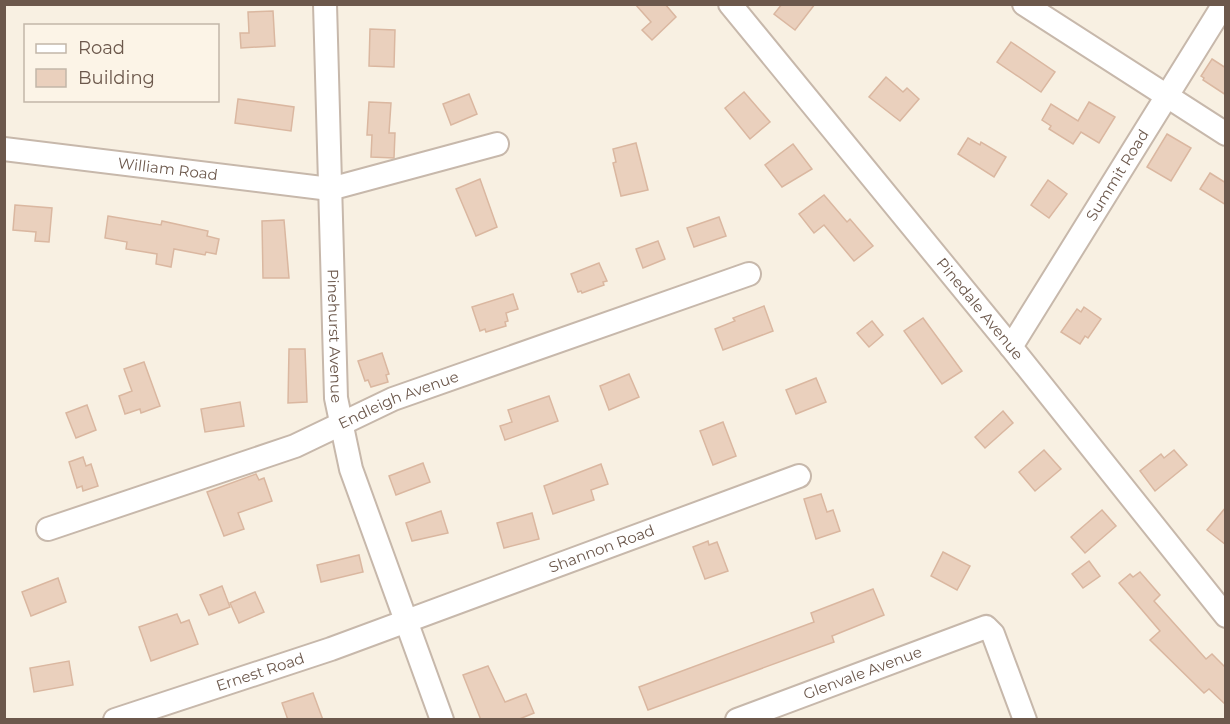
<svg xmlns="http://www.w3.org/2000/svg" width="1230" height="724" font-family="Montserrat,sans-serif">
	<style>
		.building { fill: #ead0bd; stroke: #dab7a0; stroke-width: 1.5 }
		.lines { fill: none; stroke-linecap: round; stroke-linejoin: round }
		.street-casing { stroke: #c7b8ab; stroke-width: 26 }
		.street { stroke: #fff; stroke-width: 22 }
		.labels { text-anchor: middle; stroke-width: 5; stroke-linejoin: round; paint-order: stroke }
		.street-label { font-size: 15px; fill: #6c584c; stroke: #fcf4e7 }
	</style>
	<rect width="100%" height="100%" fill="#f8f0e2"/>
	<g class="building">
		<path d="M635,4H665L676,17L652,40L642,30L651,22Z"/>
		<path d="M782,4H815L795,30L774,14Z"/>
		<path d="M273,11L275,46L241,48L240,33H249L248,12Z"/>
		<path d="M370,29L395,30L394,67L369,66Z"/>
		<path d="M1011,42L1055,72L1041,92L997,62Z"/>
		<path d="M1212,59L1226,68V95L1203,80L1204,78L1201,76Z"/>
		<path d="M886,77L903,92L907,88L919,99L900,121L869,97Z"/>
		<path d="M744,92L770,122L750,139L725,108Z"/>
		<path d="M469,94L477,114L451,125L443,104Z"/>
		<path d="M238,99L294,107L291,131L235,123Z"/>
		<path d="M369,102L391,103L389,133H395L394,158L371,157L372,135H367Z"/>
		<path d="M1089,102L1115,117L1099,143L1081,132L1073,144L1049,129L1051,126L1042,120L1051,104L1078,121Z"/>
		<path d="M1167,134L1191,148L1171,181L1147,167Z"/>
		<path d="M968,138L980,145L981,142L1006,157L994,177L958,154Z"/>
		<path d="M636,143L648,190L621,196L613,163L616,162L613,149Z"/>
		<path d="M793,144L812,169L782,187L765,165Z"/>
		<path d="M1210,173L1226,183V205L1200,189Z"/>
		<path d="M480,179L497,227L476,236L456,189Z"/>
		<path d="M1048,180L1067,194L1049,218L1031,205Z"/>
		<path d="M824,195L847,222L850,219L873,246L854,261L824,225L814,233L799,214Z"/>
		<path d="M15,205L52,208L49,242L35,241L36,232L13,230Z"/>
		<path d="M108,216L161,225L162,221L208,231L207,236L219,239L216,254L206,252L205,255L174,249L171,267L156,264L157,254L126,249L127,242L105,238Z"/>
		<path d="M719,217L726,236L694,247L687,228Z"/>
		<path d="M284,220L289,278H263L262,221Z"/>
		<path d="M658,241L665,259L643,268L636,249Z"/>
		<path d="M599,263L607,281L603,282L604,285L582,293L581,291L578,292L571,274Z"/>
		<path d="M513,294L518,309L506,313L508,321L505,322L506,326L486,332L485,329L480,331L472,307Z"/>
		<path d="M764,306L773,331L723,350L715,329L735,321L733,318Z"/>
		<path d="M1084,307L1101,319L1088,338L1085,336L1080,344L1061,332L1077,309L1081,312Z"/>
		<path d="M923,318L962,371L942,384L904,331Z"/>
		<path d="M872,321L883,335L869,347L857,333Z"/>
		<path d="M289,349H305L307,402L288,403Z"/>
		<path d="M382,353L389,374L386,375L388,382L371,387L368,380L365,381L358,361Z"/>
		<path d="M144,362L160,406L141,413L140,409L125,414L119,396L132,391L124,369Z"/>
		<path d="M629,374L639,397L609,410L600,386Z"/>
		<path d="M816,378L826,402L796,414L786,390Z"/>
		<path d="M549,396L558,421L505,440L500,426L512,422L508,410Z"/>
		<path d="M240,402L244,426L205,432L201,409Z"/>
		<path d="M87,405L96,430L76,438L66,413Z"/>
		<path d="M1003,411L1013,423L985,448L975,437Z"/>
		<path d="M723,422L736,456L713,465L700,431Z"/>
		<path d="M1044,450L1061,469L1035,491L1019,472Z"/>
		<path d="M1174,450L1187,465L1155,491L1140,471L1161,454L1164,458Z"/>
		<path d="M83,457L86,466L91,464L98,486L83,491L82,486L77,488L69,462Z"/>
		<path d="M423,463L430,482L396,495L389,476Z"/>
		<path d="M601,464L608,484L591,490L594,500L553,514L544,486Z"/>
		<path d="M256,474L259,480L264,478L272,501L238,513L244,529L224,536L207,492Z"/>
		<path d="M821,494L827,512L833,510L840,531L816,539L804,499Z"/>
		<path d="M1226,507V545L1207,530Z"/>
		<path d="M1102,510L1116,526L1085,553L1071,537Z"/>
		<path d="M441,511L448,533L412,541L406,523Z"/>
		<path d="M532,513L539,539L504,548L497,523Z"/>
		<path d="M708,541L709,545L717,542L728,571L705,579L693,547Z"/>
		<path d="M943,552L970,566L957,590L931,576Z"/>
		<path d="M359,555L363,572L321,582L317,565Z"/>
		<path d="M1089,561L1100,576L1083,588L1072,574Z"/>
		<path d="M1140,572L1160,595L1154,601L1206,659L1212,654L1226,668V705L1209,689L1204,693L1150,640L1160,631L1119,583L1130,574L1133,577Z"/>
		<path d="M58,578L66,602L31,616L22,592Z"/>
		<path d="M222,586L230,607L209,615L200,595Z"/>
		<path d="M873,589L884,615L832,636L834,642L648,710L639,687L814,622L811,613Z"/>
		<path d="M255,592L264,612L239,623L230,603Z"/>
		<path d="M177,614L181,623L189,620L198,644L151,661L139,627Z"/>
		<path d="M69,661L73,685L34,692L30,668Z"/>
		<path d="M488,666L505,702L526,694L534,713L517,720H481L463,675Z"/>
		<path d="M313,693L323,720H288L282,703Z"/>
	</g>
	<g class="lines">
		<g class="street-casing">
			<g id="street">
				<path id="s1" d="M325,4L336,398L351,469L442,720"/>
				<path id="s2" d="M730,4L1011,347L1226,616"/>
				<path d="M1024,4L1226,134"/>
				<path id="s3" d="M4,149L330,189L497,144"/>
				<path id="s4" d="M1011,347L1224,4"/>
				<path id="s5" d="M48,529L295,446L393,399L749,274"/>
				<path id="s6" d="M115,720L331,649L799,476"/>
				<path id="s7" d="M737,720L986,627L993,634L1025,720"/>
			</g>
		</g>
		<use href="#street" class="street"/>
	</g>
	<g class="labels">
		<g class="street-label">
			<text dy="5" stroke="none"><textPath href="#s3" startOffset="165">William Road</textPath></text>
			<text dy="5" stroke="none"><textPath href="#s4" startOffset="202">Summit Road</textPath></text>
			<text dy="5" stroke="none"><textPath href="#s2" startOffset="394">Pinedale Avenue</textPath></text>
			<text dy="5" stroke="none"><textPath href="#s1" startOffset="332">Pinehurst Avenue</textPath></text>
			<text dy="5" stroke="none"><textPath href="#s5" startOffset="374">Endleigh Avenue</textPath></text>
			<text dy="5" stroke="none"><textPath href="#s6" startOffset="516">Shannon Road</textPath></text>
			<text dy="5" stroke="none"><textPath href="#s6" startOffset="153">Ernest Road</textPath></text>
			<text dy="5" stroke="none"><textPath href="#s7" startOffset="134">Glenvale Avenue</textPath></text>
		</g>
	</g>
	<rect width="1230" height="724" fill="none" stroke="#6c584c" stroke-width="12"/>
	<rect x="24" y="24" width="195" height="78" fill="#fcf4e7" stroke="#c2b6a9" stroke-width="1.5"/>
	<rect x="36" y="44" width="30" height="9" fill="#ffffff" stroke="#c2b6a9" stroke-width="1.5"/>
	<text x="78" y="54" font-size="18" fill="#6c584c">Road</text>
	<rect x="36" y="69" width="30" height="18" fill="#ead0bd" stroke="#c2b6a9" stroke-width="1.5"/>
	<text x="78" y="84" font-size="18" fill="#6c584c">Building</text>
</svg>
